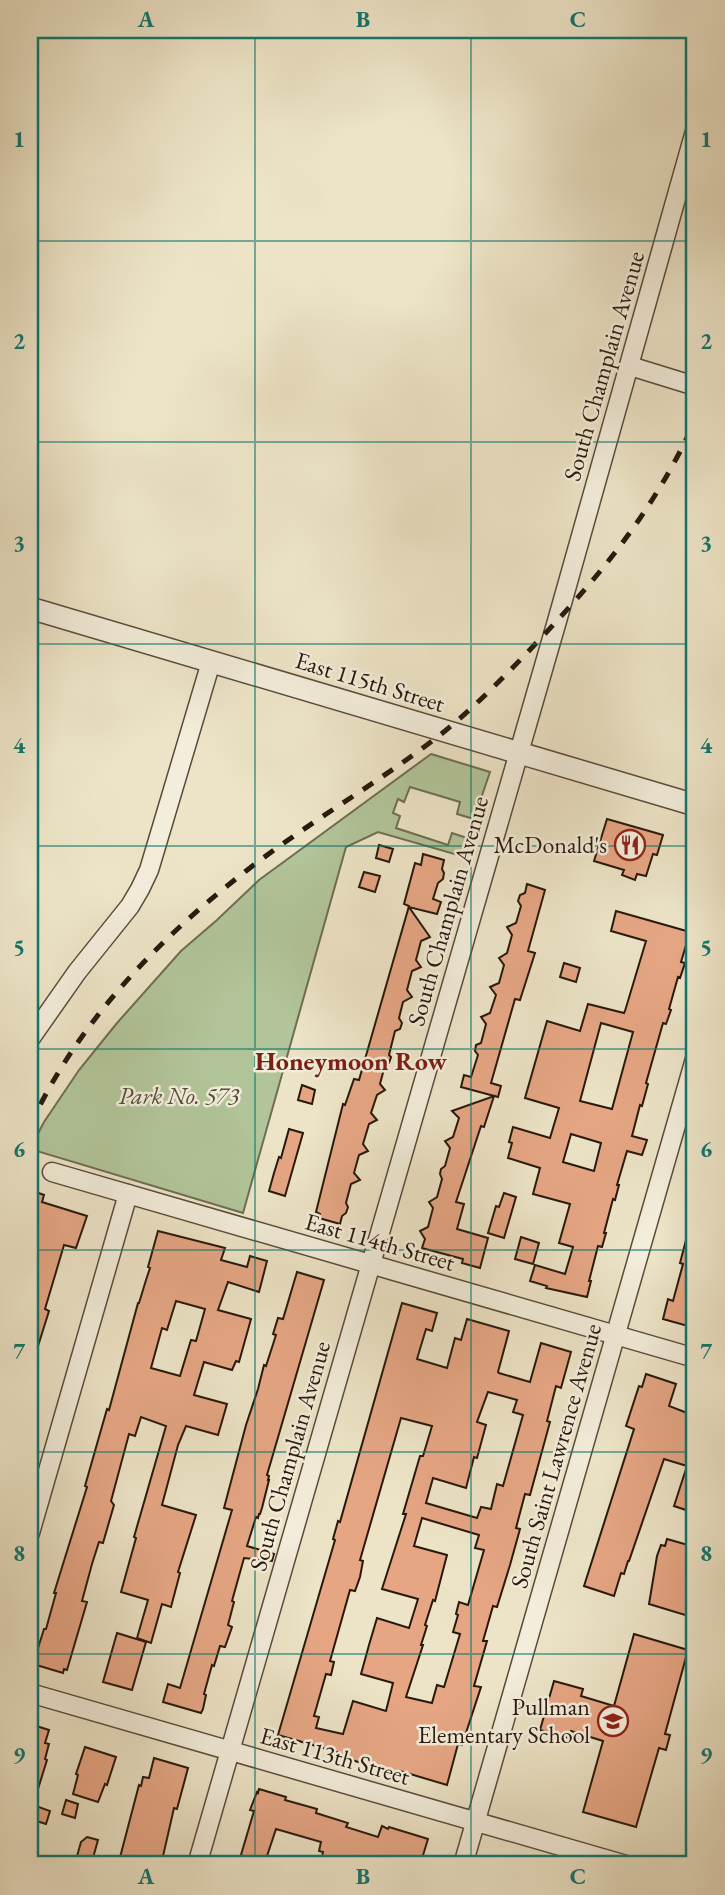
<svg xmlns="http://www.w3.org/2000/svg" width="725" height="1895" font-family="'EB Garamond',serif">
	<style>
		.green { fill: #b2c59a; stroke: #6d6e53; stroke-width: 2 }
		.building { fill: #e6a684; stroke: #28180c; stroke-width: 2; fill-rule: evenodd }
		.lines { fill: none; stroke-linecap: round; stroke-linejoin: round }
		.minor-casing { stroke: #594b3b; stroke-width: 21 }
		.tertiary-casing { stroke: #594b3b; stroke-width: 24 }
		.minor { stroke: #f3eddb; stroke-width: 18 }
		.tertiary { stroke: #f3eddb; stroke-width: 21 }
		.rail { stroke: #28180c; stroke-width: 5; stroke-dasharray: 12 12; stroke-linecap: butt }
		.grid { fill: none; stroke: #0f766e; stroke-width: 2; stroke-opacity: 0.55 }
		.labels { text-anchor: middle; stroke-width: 5; stroke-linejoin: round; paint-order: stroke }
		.street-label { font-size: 24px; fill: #28180c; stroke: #f3eddb }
		.poi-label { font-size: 24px; fill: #28180c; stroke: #f3eddb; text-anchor: end }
		.park-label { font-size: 24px; font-style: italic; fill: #514c37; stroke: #f3eddb }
		.neighbourhood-label { font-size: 26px; font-weight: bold; fill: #7a1f14; stroke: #f3eddb }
		.neatline { fill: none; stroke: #0f766e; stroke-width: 2.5 }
		.grid-label { font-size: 23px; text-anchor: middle; font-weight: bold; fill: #0f766e }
	</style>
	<rect width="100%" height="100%" fill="#ede4c7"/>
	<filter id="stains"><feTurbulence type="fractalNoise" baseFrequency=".00286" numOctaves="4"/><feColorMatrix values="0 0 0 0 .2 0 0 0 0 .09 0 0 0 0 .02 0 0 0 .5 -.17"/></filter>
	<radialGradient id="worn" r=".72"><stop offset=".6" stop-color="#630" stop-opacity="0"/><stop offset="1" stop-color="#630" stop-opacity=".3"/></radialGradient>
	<path class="green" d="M431,754L490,772L474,819L457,814L460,802L410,787L404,802L398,799L393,813L400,816L396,828L448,845L452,833L470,839L465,857L378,832L346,847L243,1213L30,1149L44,1122L79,1070L117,1023L181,951L217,920L259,880Z"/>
	<g class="building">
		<path d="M607,819L663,835L657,855L653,854L646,876L637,874L635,880L622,875L624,870L594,861Z"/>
		<path d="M379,845L393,849L389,862L376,858Z"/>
		<path d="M423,854L444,860L442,869L444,873L443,879L438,883L433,899L441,902L437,914L409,907L430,937L421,941L416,960L421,967L412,971L407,990L412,997L403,1002L399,1018L402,1023L400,1029L395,1031L389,1055L391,1057L389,1063L385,1065L380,1084L385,1090L377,1095L371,1113L377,1120L369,1124L363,1144L368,1151L359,1155L354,1173L360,1180L351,1184L346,1203L348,1207L346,1213L342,1216L340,1224L319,1218L320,1214L316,1212L343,1104L345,1105L354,1079L359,1080L409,906L404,904L415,863L421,865Z"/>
		<path d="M364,872L380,876L375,892L359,887Z"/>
		<path d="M527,884L545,890L528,951L535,953L520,1000L515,999L491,1083L501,1086L498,1097L461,1087L464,1075L471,1077L478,1055L475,1051L476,1045L481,1043L486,1024L481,1017L490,1013L496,995L490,987L499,983L504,965L499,958L507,953L512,935L507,927L516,923L521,906L518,901L520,895L525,893Z"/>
		<path d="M616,911L690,932L681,962L685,963L680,978L678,977L669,1009L671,1010L666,1024L663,1023L646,1083L648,1084L642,1106L640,1105L632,1136L647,1140L642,1155L627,1151L617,1185H619L615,1200L613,1199L604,1233H606L602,1247L598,1246L589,1281H591L587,1297L546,1288L547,1286L530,1281L535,1265L565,1274L573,1247L559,1243L570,1204L533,1194L540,1168L508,1158L512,1143L509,1142L513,1127L550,1138L559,1108L525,1098L547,1021L580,1031L588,1004L624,1013L625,1011L646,941L611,931ZM601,1023L633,1032L612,1109L580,1101ZM571,1134L601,1143L594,1171L563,1162Z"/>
		<path d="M564,963L580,968L576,982L560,977Z"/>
		<path d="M302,1085L315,1090L312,1104L298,1100Z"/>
		<path d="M494,1096L484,1127L481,1126L456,1202L464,1204L457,1229L488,1238L480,1268L462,1263L463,1259L422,1248L425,1239L420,1231L428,1227L433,1208L429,1202L437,1197L442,1179L440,1174L441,1169L445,1166L450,1148L445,1141L453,1137L459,1118L452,1111Z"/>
		<path d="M289,1129L303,1133L285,1196L269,1191L274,1173L279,1157L281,1158Z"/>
		<path d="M30,1190L44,1195L42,1202L87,1216L76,1248L64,1245L45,1309L49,1311L33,1362H30Z"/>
		<path d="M504,1193L516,1197L504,1238L488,1233L496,1206L499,1207Z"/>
		<path d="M691,1221L695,1222V1328L663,1319L668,1299L673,1301L683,1264L680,1263Z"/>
		<path d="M158,1231L225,1248L221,1260L247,1267L250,1256L267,1261L259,1292L228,1282L218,1310L251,1319L239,1362L236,1361L232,1370L204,1362L194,1395L227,1404L218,1435L186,1426L178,1445L162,1505L196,1515L178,1572L180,1573L171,1607L162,1604L151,1643L137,1638L148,1600L121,1592L136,1538L134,1537L166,1426L141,1417L135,1436L129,1434L111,1501L114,1505L103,1543L99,1542L92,1564L82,1601L87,1602L67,1670L64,1669L63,1673L33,1664L44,1629H46L56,1593H54L87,1487L85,1486L107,1409L109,1410L138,1303H139L146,1280L150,1268L148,1267ZM176,1301L205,1309L196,1341L191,1340L180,1376L151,1368L162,1328L167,1330Z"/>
		<path d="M521,1237L539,1243L533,1264L515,1259Z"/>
		<path d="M297,1272L324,1280L267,1475L269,1476L268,1480H269L262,1508L260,1514H259L258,1518L256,1517L247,1546L274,1554L272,1561L244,1558L232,1601L234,1602L228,1625L232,1627L225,1647L220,1646L214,1666L212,1665L204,1694L206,1695L203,1709L201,1713L163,1702L168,1684L180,1688L232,1510L224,1508L246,1425L258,1389L264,1365L266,1366L276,1335L273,1334L278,1318L283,1319Z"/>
		<path d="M402,1303L437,1313L432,1331L426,1329L417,1359L447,1368L455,1338L461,1340L467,1319L509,1331L498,1372L499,1373L530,1382L541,1343L571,1352L561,1388L556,1386L547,1421L550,1422L530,1495L525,1494L516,1528L520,1529L510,1565L497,1607L493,1606L483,1641H487L474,1686L481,1687L462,1745L458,1744L447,1785L400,1771L399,1773L368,1765L336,1755L337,1752L278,1735L335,1540L333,1539L338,1521L340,1522ZM488,1392L517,1400L513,1412L523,1415L503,1486L497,1484L491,1509L481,1507L477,1518L426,1503L433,1478L466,1488L474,1457L477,1458L486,1425L477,1422ZM401,1418L432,1426L423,1456H420L403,1514H406L382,1589L418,1599L409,1628L377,1618L369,1645L361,1674L393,1683L386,1711L353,1701L343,1734L316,1728L319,1717L314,1716L326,1674L331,1675L334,1662L330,1661L350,1590L355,1591L360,1577L363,1561L360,1560ZM422,1518L479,1535L475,1548L484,1550L468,1605L459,1602L456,1614L458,1615L453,1632L460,1634L444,1687L437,1685L432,1703L406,1697L423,1645H421L427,1626L425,1625L433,1600L435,1601L447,1555L414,1546Z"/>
		<path d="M646,1374L676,1384L669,1406L695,1416V1513L674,1506L687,1466L664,1459L629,1561H628L624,1574L621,1573L614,1596L584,1586L634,1429L626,1426L639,1386L642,1387Z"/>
		<path d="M667,1539L695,1547V1618L649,1604L657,1556L661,1545L665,1546Z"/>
		<path d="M117,1633L146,1642L132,1690L103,1682Z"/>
		<path d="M634,1634L688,1650L665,1734L670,1735L666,1750L659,1748L636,1827L583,1812L603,1741L571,1731L569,1738L540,1730L554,1681L583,1689L581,1696L614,1706Z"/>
		<path d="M30,1724L49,1730L45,1743L49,1744L45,1759L47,1760L33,1805L50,1811L46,1824L30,1819Z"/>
		<path d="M85,1747L116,1757L107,1785L105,1784L98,1802L73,1794L78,1775L76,1774Z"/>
		<path d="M154,1758L188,1768L177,1809L174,1808L161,1865H118L139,1785L141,1786L143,1777L149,1778Z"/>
		<path d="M259,1789L286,1797L285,1800L317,1809L316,1813L348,1823L346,1827L378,1837L382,1826L388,1829L389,1827L428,1839L420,1865H381L368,1861L367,1864L345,1860L344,1865H320L323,1852L319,1851L321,1842L276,1829L264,1865H238L254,1811L250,1810L257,1792L258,1793Z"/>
		<path d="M66,1800L78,1804L75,1818L62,1814Z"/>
		<path d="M87,1837L98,1840L91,1865H82L75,1863L81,1842Z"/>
	</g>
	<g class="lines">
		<g class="minor-casing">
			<g id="minor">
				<path d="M630,366L695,386"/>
				<path d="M30,1039L77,972L130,906L140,889L149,870L158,840L211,662"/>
				<path d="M52,1172L695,1358"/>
				<path d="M30,1533L128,1194"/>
				<path d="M30,1693L626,1865"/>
				<path d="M197,1865L557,621L695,131"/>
				<path d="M463,1865L695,1059"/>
			</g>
		</g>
		<g class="tertiary-casing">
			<path id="tertiary" d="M30,608L695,805"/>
		</g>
		<use href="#minor" class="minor"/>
		<use href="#tertiary" class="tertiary"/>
		<path class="rail" d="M30,1126C77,1023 158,939 246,871C310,821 382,781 445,731C479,703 510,671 540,639C605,570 655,508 695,421"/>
	</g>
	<path class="grid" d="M255,30V1865M471,30V1865M30,241H695M30,442H695M30,644H695M30,846H695M30,1049H695M30,1250H695M30,1452H695M30,1654H695"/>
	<defs>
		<g id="restaurant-ring" transform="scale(1.575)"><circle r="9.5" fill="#f3eddb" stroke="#8f2418" stroke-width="1.5"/><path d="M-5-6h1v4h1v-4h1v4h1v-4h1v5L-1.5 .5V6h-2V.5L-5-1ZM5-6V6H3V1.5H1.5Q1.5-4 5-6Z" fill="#8f2418"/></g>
		<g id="school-ring" transform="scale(1.575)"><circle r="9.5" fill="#f3eddb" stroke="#8f2418" stroke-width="1.5"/><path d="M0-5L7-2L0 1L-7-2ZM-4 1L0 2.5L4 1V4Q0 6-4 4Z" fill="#8f2418"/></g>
	</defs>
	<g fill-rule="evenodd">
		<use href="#restaurant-ring" x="630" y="845"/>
		<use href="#school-ring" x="613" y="1721"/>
	</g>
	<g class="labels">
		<g class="street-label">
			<text transform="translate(604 366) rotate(-74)" y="8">South Champlain Avenue</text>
			<text transform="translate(370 682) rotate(17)" y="8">East 115th Street</text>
			<text transform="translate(448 911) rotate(-74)" y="8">South Champlain Avenue</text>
			<text transform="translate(380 1242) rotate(16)" y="8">East 114th Street</text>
			<text transform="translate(290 1456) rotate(-74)" y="8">South Champlain Avenue</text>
			<text transform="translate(556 1456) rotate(-74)" y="8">South Saint Lawrence Avenue</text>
			<text transform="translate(335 1756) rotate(16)" y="8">East 113th Street</text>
		</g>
		<g class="poi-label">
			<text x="607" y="853">McDonald's</text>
			<text x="590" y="1715">Pullman<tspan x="590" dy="28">Elementary School</tspan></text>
		</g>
		<g class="park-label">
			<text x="179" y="1104">Park No. 573</text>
		</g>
		<g class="neighbourhood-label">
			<text x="351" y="1070">Honeymoon Row</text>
		</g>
	</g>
	<rect width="725" height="1895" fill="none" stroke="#ede4c7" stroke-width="77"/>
	<rect x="38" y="38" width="648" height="1818" class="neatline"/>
	<g class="grid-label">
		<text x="146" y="27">A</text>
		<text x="363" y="27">B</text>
		<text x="578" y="27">C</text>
		<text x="19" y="147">1</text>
		<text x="706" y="147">1</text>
		<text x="19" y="349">2</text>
		<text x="706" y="349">2</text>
		<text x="19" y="551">3</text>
		<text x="706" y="551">3</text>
		<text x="19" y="753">4</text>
		<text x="706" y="753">4</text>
		<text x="19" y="955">5</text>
		<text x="706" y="955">5</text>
		<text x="19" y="1157">6</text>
		<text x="706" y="1157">6</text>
		<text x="19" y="1359">7</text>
		<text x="706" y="1359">7</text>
		<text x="19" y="1561">8</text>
		<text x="706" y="1561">8</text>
		<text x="19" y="1763">9</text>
		<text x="706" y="1763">9</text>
		<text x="146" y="1884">A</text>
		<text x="363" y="1884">B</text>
		<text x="578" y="1884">C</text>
	</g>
	<rect width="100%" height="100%" filter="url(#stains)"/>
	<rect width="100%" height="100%" fill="url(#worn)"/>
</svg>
